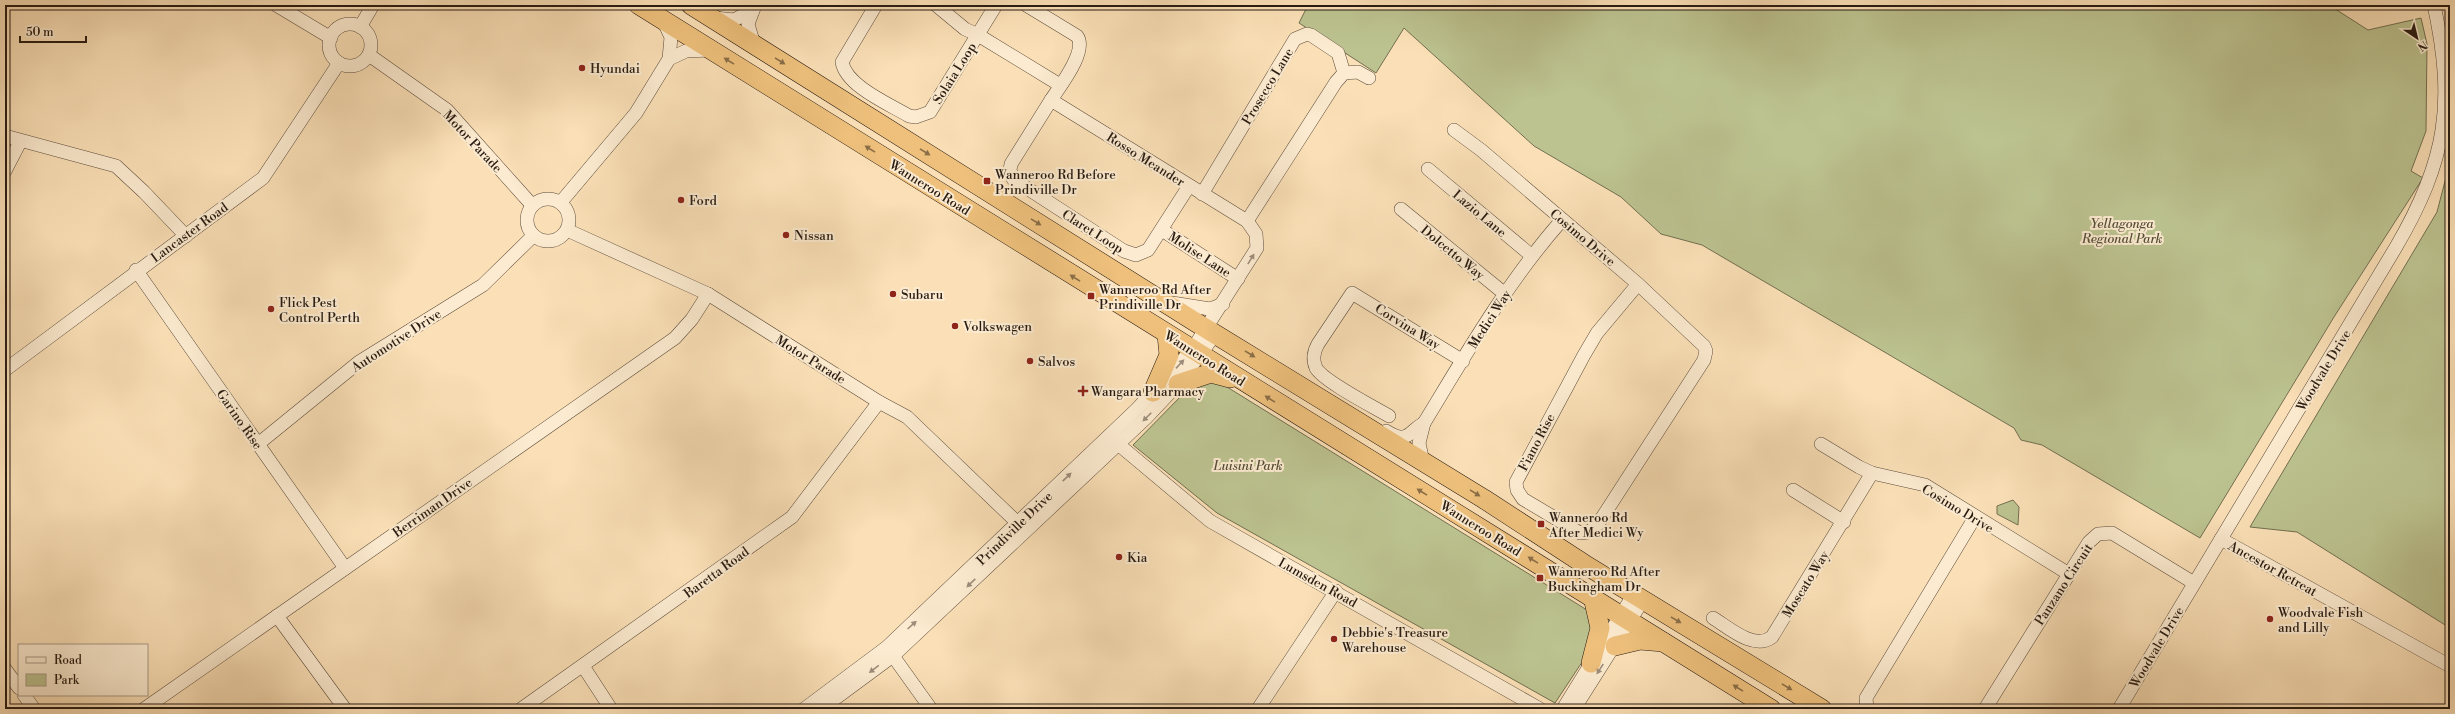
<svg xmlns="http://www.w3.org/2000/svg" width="2455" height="714" font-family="'Libre Bodoni',serif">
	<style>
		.green { fill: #bcc390; stroke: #726f51 }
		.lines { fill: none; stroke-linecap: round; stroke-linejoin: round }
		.minor-casing { stroke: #5d4c3b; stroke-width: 14 }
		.highway-casing { stroke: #281b12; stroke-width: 20 }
		.minor { stroke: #fcebd0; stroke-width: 13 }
		.highway { stroke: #eec07c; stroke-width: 19 }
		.oneway { fill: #8b6e47 }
		.oneway2 { fill: #9d8d7a }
		.poi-dot { fill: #8f2418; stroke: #fcebd0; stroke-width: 1.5 }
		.labels { text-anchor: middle; stroke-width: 4; stroke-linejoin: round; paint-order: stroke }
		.poi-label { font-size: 13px; fill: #281b12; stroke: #fcebd0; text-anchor: start }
		.street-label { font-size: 13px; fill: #281b12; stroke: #fcebd0 }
		.park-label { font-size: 13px; font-style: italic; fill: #544d38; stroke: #fcebd0 }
	</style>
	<rect width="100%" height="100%" fill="#fbe0b7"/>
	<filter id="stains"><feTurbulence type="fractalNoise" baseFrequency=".005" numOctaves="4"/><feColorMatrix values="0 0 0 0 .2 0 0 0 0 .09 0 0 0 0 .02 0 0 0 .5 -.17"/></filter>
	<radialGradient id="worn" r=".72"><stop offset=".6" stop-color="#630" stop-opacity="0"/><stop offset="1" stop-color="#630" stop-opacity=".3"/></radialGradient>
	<g class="green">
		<path d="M1308,5H2329L2368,30L2421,18L2427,44L2426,131L2411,171L2423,178L2334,317L2200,538L2042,445L2021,440L2014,428L1702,245L1661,234L1621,197L1534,146L1404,28L1376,73L1299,23Z"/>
		<path d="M2450,162V628L2297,532L2250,527L2437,212Z"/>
		<path d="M1198,369L1608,623L1555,703L1217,513L1133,445L1187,390Z"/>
		<path d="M2013,500L2019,507L2018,525L1997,514V506Z"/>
	</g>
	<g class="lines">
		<g class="minor-casing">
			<g id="minor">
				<path d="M276,5L331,38"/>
				<path d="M876,5L842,62C846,86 889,104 909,116L916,117L930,112L996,5"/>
				<path d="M936,5L965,29L978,35L1060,85"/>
				<path d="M754,8L748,24L754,45"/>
				<path d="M715,18L734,20L753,10"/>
				<circle cx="350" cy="45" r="21"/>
				<path d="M360,27L373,5"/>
				<path d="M369,55L447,110L532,205"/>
				<path d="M669,59L686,51L710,50"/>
				<path d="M1051,100L1011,164L1010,170L1013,179L1124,251L1136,255L1148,250L1189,186"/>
				<path d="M1454,130L1481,150L1638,284L1704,346L1706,351L1704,360L1598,524L1589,532L1580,533L1523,499L1517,490L1516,482L1584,355L1597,333L1638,284"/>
				<path d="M5,136L116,166L144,192L186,236"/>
				<path d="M1428,169L1532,256"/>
				<path d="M5,171L20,142"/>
				<path d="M1202,194L1295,39L1307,34L1311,35L1338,53L1344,73"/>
				<circle cx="548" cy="220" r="21"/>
				<path d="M561,202L636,113L669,59L671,37L663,20"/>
				<path d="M1401,209L1505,294"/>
				<path d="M1247,221L1336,82L1344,73L1358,72L1369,78"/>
				<path d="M567,230L708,294L879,402L907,417L1025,530"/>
				<path d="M1162,230L1238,279"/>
				<path d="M136,270L345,568"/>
				<path d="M1172,303L1210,309L1223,304"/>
				<path d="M5,370L263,178L339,63"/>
				<path d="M1389,416C1374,407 1323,381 1316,368C1312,359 1314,351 1318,344L1352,293L1463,361"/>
				<path d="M1386,431C1408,445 1408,432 1424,423"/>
				<path d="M1112,439L1210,521L1540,709"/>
				<path d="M258,444L359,362L483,285L533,236"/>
				<path d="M1821,444L1859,467L1872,473L1925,485L2069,574"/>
				<path d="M1423,462L1419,443L1424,423C1466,354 1508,281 1562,220"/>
				<path d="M1793,490L1844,522"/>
				<path d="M2221,539L2450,666"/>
				<path d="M277,616L345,709"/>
				<path d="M1713,618C1728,627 1754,651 1772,637L1872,473"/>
				<path d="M888,649L931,709"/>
				<path d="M583,666L611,709"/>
				<path d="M5,669L19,688"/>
				<path d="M24,695L34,709"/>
				<path d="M144,709L675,338L692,319L708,294"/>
				<path d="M521,709L792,517L879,402"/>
				<path d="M804,709L887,647L1137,409L1192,350L1257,248L1256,234L1247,221L1051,100C1060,86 1088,51 1077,36L1026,5"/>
				<path d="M821,709L894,655L1146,418L1178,384L1216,333"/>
				<path d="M1258,709L1336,591"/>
				<path d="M1563,709L1634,594"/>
				<path d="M1574,709L1643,600"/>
				<path d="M1867,709L1866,698L1975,517"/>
				<path d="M1985,709L2089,542L2098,534L2112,533L2194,583"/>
				<path d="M2119,709L2396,247C2447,160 2455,103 2434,5"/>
			</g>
		</g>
		<g class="highway-casing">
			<g id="highway">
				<path d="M639,5L1771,709"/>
				<path d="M691,5L1197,323L1484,499L1584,564L1822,709"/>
				<path d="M1178,384L1211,373L1230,378"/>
				<path d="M1153,392L1169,355L1167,335"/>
				<path d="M1615,646L1640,640L1663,642"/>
				<path d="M1591,663L1600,628L1593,597"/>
			</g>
		</g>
		<use href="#minor" class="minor"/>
		<use href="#highway" class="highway"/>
	</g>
	<defs><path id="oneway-solid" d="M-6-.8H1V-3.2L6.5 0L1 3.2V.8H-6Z"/></defs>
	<g class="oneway">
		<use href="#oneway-solid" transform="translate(729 61) rotate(-148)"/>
		<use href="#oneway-solid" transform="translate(780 61) rotate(32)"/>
		<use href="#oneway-solid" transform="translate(870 149) rotate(-148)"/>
		<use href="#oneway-solid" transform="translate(925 152) rotate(32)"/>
		<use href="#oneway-solid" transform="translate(1036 222) rotate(32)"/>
		<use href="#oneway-solid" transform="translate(1075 278) rotate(-148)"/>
		<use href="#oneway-solid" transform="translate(1250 354) rotate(32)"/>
		<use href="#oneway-solid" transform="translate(1270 399) rotate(-148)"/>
		<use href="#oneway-solid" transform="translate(1422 492) rotate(-148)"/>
		<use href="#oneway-solid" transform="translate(1475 493) rotate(32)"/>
		<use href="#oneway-solid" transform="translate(1533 560) rotate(-148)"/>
		<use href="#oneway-solid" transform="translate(1676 620) rotate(31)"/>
		<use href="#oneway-solid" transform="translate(1787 687) rotate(31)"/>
		<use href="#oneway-solid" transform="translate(1738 688) rotate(-148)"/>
	</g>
	<g class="oneway2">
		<use href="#oneway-solid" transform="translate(1251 259) rotate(-58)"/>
		<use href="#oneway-solid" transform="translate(1180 364) rotate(-47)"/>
		<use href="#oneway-solid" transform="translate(1147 417) rotate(135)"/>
		<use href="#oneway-solid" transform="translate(1067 477) rotate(-44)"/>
		<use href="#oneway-solid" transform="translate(971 583) rotate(136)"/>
		<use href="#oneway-solid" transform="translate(912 625) rotate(-42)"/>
		<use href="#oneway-solid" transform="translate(874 669) rotate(143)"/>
		<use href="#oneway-solid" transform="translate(1600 669) rotate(123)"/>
	</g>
	<g class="poi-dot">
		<circle cx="582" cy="68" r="4"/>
		<rect x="983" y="177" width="8" height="8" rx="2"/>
		<circle cx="681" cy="200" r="4"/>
		<circle cx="786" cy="235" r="4"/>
		<circle cx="893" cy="294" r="4"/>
		<rect x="1087" y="292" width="8" height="8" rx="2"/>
		<circle cx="271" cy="309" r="4"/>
		<circle cx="955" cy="326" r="4"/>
		<circle cx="1030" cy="361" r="4"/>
		<path d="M1081 385h4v4h4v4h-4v4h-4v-4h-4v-4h4z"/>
		<rect x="1537" y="520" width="8" height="8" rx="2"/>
		<circle cx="1119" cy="557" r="4"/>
		<rect x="1536" y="574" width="8" height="8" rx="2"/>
		<circle cx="2270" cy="619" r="4"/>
		<circle cx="1334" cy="639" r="4"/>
	</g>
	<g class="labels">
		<g class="poi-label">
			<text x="590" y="73">Hyundai</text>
			<text x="995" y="179">Wanneroo Rd Before<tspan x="995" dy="15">Prindiville Dr</tspan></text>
			<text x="689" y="205">Ford</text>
			<text x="794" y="240">Nissan</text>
			<text x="1099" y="294">Wanneroo Rd After<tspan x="1099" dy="15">Prindiville Dr</tspan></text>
			<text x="901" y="299">Subaru</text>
			<text x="279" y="307">Flick Pest<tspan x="279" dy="15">Control Perth</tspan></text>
			<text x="963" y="331">Volkswagen</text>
			<text x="1038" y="366">Salvos</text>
			<text x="1091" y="396">Wangara Pharmacy</text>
			<text x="1549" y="522">Wanneroo Rd<tspan x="1549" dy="15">After Medici Wy</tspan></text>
			<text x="1127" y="562">Kia</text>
			<text x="1548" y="576">Wanneroo Rd After<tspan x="1548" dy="15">Buckingham Dr</tspan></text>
			<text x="2278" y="617">Woodvale Fish<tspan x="2278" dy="15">and Lilly</tspan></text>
			<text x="1342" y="637">Debbie's Treasure<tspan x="1342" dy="15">Warehouse</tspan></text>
		</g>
		<g class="street-label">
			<text transform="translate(954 73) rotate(-58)" y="5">Solaia Loop</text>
			<text transform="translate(1267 86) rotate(-59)" y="5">Prosecco Lane</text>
			<text transform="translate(473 141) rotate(47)" y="5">Motor Parade</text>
			<text transform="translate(1146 159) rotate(32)" y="5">Rosso Meander</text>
			<text transform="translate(930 187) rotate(32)" y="5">Wanneroo Road</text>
			<text transform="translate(1480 213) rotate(40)" y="5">Lazio Lane</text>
			<text transform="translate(1093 231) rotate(32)" y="5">Claret Loop</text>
			<text transform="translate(189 232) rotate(-36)" y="5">Lancaster Road</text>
			<text transform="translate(1583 237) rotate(40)" y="5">Cosimo Drive</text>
			<text transform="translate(1453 252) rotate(39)" y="5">Dolcetto Way</text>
			<text transform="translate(1200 254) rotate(33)" y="5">Molise Lane</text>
			<text transform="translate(1489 319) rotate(-57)" y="5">Medici Way</text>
			<text transform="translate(1408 326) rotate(32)" y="5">Corvina Way</text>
			<text transform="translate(396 340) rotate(-33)" y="5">Automotive Drive</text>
			<text transform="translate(1205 358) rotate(32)" y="5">Wanneroo Road</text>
			<text transform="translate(811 359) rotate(32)" y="5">Motor Parade</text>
			<text transform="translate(2323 370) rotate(-59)" y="5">Woodvale Drive</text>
			<text transform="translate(240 419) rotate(55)" y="5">Garino Rise</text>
			<text transform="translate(1536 442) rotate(-62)" y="5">Fiano Rise</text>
			<text transform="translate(432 507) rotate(-35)" y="5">Berriman Drive</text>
			<text transform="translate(1958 508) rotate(31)" y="5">Cosimo Drive</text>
			<text transform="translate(1014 528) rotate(-44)" y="5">Prindiville Drive</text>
			<text transform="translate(1481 528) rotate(32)" y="5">Wanneroo Road</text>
			<text transform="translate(2273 568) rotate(29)" y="5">Ancestor Retreat</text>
			<text transform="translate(716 572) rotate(-36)" y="5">Baretta Road</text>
			<text transform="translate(1318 582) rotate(29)" y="5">Lumsden Road</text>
			<text transform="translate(1805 584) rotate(-58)" y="5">Moscato Way</text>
			<text transform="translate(2063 584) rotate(-57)" y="5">Panzano Circuit</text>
			<text transform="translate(2156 647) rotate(-59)" y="5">Woodvale Drive</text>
		</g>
		<g class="park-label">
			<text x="2122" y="228">Yellagonga<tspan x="2122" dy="15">Regional Park</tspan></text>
			<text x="1248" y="470">Luisini Park</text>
		</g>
	</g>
	<rect width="2455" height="714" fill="none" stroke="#fbe0b7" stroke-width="20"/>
	<rect x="6" y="6" width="2443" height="702" fill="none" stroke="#281b12" stroke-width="2"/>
	<rect x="10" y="10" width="2435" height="694" fill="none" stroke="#281b12"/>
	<rect x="18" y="644" width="130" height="52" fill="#fcebd0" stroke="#a79884"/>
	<rect x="26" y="657" width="20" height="6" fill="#fcebd0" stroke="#a79884"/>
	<text x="54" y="664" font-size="12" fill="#281b12">Road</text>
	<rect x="26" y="674" width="20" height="12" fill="#bcc390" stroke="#a79884"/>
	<text x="54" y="684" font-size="12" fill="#281b12">Park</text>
	<g transform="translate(2417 38) rotate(145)" stroke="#fcebd0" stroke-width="3" paint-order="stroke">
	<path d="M0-3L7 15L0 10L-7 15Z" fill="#281b12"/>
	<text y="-6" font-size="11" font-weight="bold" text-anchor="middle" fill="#281b12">N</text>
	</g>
	<path d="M20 36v6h66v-6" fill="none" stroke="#281b12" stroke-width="2"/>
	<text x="26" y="36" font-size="12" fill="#281b12" stroke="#fcebd0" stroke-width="3" paint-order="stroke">50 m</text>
	<rect width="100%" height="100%" filter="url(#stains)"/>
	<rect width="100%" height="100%" fill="url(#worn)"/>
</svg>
